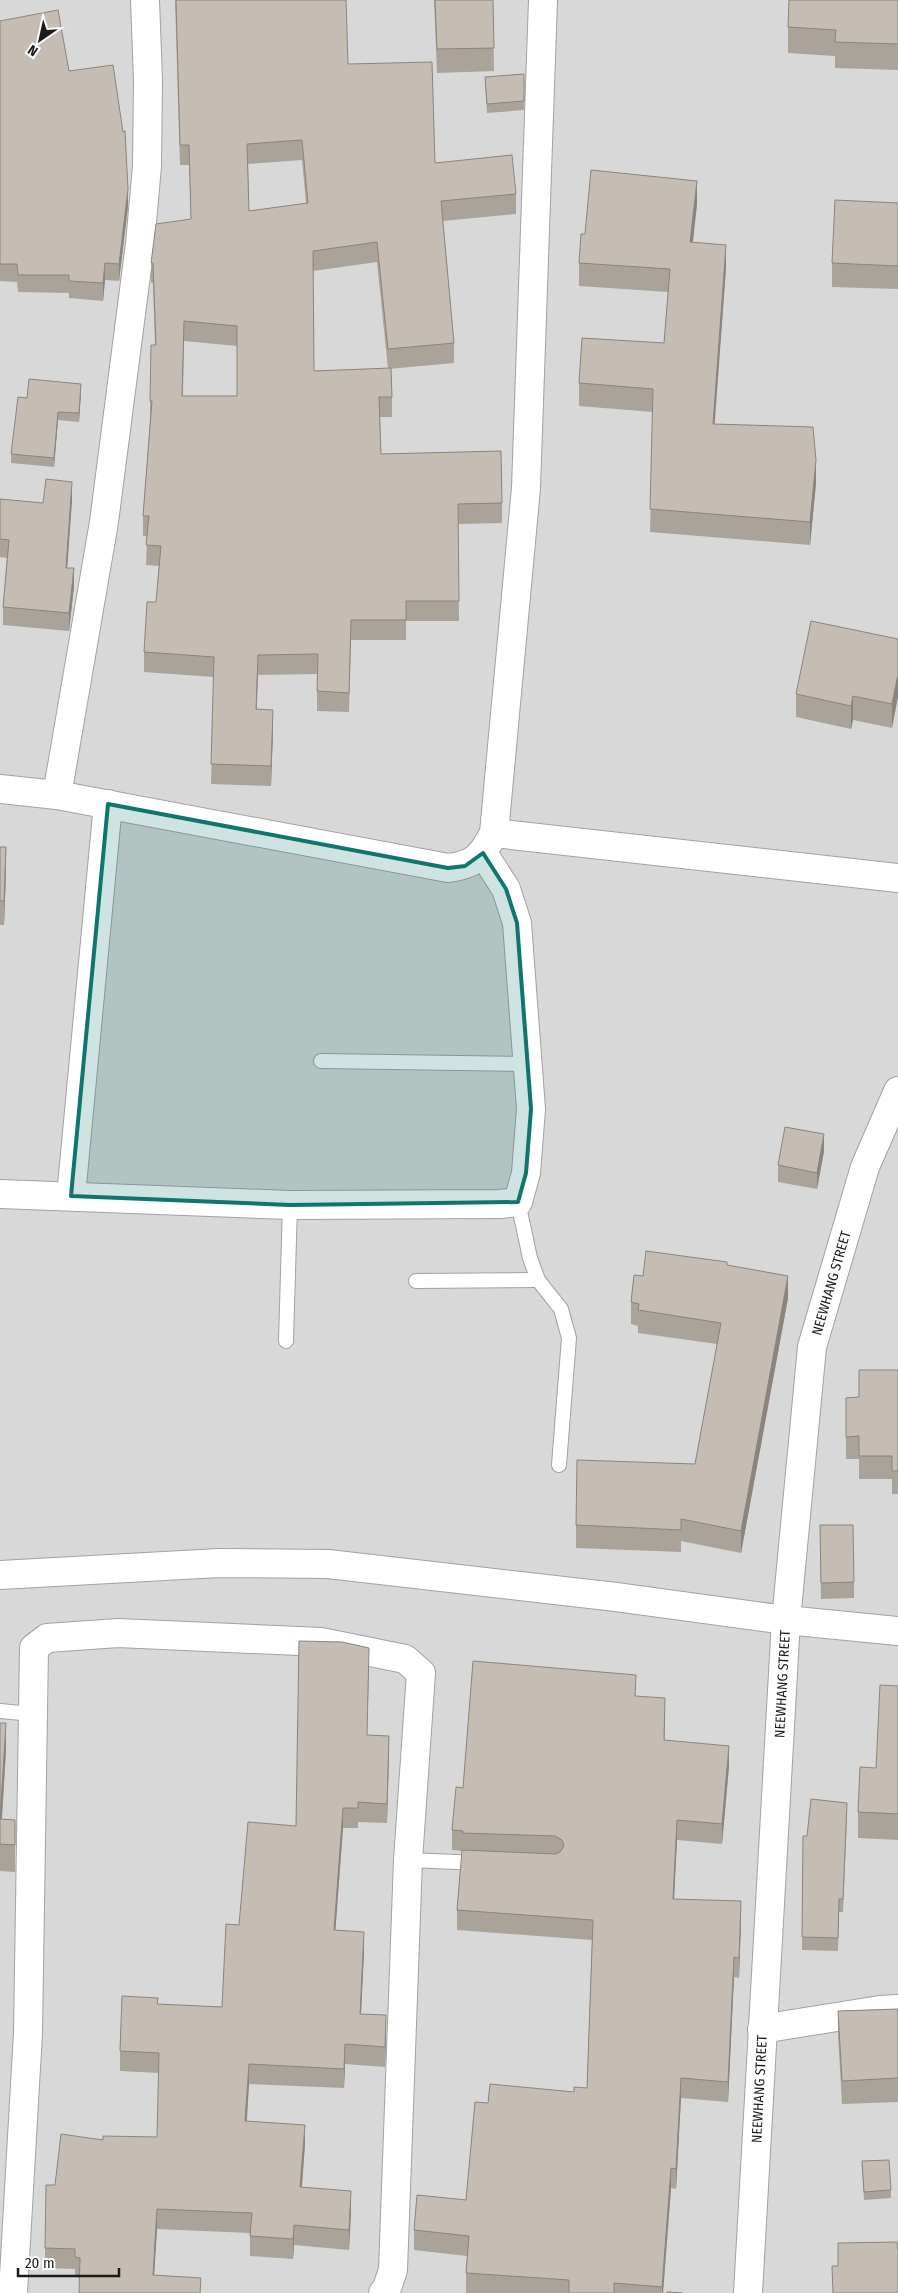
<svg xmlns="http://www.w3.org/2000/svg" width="898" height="2293" font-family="'Fira Sans Condensed',sans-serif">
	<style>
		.residential { fill: #d9d8d8 }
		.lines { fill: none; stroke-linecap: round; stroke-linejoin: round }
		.lane-casing { stroke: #a2a2a2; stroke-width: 16 }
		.street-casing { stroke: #a2a2a2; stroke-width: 30 }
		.lane { stroke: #fff; stroke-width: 14 }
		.street { stroke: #fff; stroke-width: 28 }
		.wall { fill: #a9a39a; fill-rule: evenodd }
		.shaded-wall { fill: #8a847d }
		.building { fill: #c5bdb3; stroke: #8a847d; fill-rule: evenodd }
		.marked { fill: #0f766e; fill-opacity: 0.2; stroke: #0f766e; stroke-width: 4; stroke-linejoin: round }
		.labels { text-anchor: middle; stroke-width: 5; stroke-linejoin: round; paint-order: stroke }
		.street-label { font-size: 14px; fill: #1b1b1b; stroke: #fff }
	</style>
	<rect width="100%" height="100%" fill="#edeae0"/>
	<rect class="residential" x="0" y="0" width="898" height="2293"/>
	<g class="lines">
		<g class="lane-casing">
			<g id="lane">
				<path d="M321,1061L527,1064"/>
				<path d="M518,1202L530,1258L538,1280L561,1309L569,1338L559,1465"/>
				<path d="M416,1281L538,1280"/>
				<path d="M286,1341L290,1205"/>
				<path d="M0,1711L32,1714"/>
				<path d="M408,1860L480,1863"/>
			</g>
		</g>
		<g class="street-casing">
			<g id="street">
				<path d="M0,789L57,795L448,868C475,865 482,856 494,833L526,488L543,0"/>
				<path d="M57,795L104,522L140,244L147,166L148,80L145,0"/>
				<path d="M494,833L898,878"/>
				<path d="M0,1194L290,1205L500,1204L518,1202L526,1173L531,1109L517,923L506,889L483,853"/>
				<path d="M71,1196L108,804"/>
				<path d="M0,1575L219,1563L328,1564L616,1597L786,1620L898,1631"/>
				<path d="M762,2029L880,2010L898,2009"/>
				<path d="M13,2293L28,2033L34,1648L47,1638L118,1633L321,1642L405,1659L421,1673L408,1860L393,2270L387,2288L383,2293"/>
				<path d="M748,2293L786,1620L812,1347L865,1167L898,1091"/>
			</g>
		</g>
		<use href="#lane" class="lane"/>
		<use href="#street" class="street"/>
	</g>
	<g class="wall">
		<path d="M175,0L348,64L435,163L516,194V214L443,221L454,343V363L388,369L392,397V417H380L381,454L502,503V523L458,524L459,621H406V640H351L349,712L317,711V674L258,675L256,709L273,730L271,786L211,784L214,677L144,672V652L156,602L159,566L146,565L147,536H143V516L150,421V401L155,345L153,283H151V263L191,219L189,165H180ZM302,160L306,203L249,211L248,164ZM377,262L388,369L314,371L313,271ZM184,341L237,346V396H183Z"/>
		<path d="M434,0H493L494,71L437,73Z"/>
		<path d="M898,0V70L835,68V56L788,53V27Z"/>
		<path d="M0,21L69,71L128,206L119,281L105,280L103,301L69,298V293L18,292L17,282L0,281Z"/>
		<path d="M524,74V110L487,113L485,77Z"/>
		<path d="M898,203V289L832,287V263Z"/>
		<path d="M697,204L693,243L726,268L714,424L816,483L810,545L650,532L653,412L579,406V383L664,343L668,292L579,286V263L585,234Z"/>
		<path d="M81,392L79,422L58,420L54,467L11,463V454L27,398Z"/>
		<path d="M0,499L43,503L72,500L67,568L74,586L69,631L3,625V607L7,558L0,557Z"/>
		<path d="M898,639L892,728L853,720L851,729L796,717V694Z"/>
		<path d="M0,847L6,871L4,925H0Z"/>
		<path d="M824,1151L817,1189L778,1182V1165Z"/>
		<path d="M727,1265L788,1298L741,1553L681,1541V1552L576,1548V1525L695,1464L717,1344L638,1333V1326L631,1324V1302L643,1276Z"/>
		<path d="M898,1370V1494H892V1479H859V1459H846V1398L859,1397Z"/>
		<path d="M820,1542L854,1582V1598L821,1599Z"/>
		<path d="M369,1668L367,1735L389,1755L387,1823L358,1822V1828H343L335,1930L364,1952L361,2014L386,2035L385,2067L345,2064L344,2088L249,2084L247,2121L305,2144L302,2187L351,2211L349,2250L294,2245L293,2259L250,2256V2233L157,2229L154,2275L201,2293L75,2277V2269L45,2268V2248L55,2185L103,2140L157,2137L159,2073L120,2071V2051L158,2004L222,2007L239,1925L296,1826Z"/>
		<path d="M898,1686V1840L858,1838V1812L876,1768Z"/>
		<path d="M636,1696L665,1718L664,1740L729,1766L722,1844L677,1840L674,1899L741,1921L739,1978L734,1977L728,2102L681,2098L676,2189L671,2188L663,2293H466V2273L467,2256L414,2250V2230L466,2200L488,2103L574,2092L587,2088L592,1940L457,1930V1910L462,1851L452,1850V1830L463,1788Z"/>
		<path d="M0,1723L6,1750L2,1819L15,1820V1872L0,1871Z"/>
		<path d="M847,1816L843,1912H839L838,1951L802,1950L803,1836H807Z"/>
		<path d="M898,2009V2102L842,2104L838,2035V2011Z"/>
		<path d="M862,2161L891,2190V2198L864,2200Z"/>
	</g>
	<g class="shaded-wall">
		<path d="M697,181V204L690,265V242Z"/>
		<path d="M128,189V206L119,281V264Z"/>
		<path d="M726,245V268L713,447V424Z"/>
		<path d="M105,263V280L103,301V283Z"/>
		<path d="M81,384V392L79,422V413Z"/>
		<path d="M58,412V420L54,467V458Z"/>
		<path d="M816,460V483L810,545V522Z"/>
		<path d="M72,482V500L66,585V568Z"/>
		<path d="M74,568V586L69,631V613Z"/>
		<path d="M258,655V675L256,729V709Z"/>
		<path d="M898,674V697L892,728V704Z"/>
		<path d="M853,696V720L851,729V706Z"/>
		<path d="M273,710V730L271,786V766Z"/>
		<path d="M6,847V871L4,925V901Z"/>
		<path d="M824,1134V1151L817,1189V1173Z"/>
		<path d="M788,1276V1298L741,1553V1531Z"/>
		<path d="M665,1698V1718L664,1760V1740Z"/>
		<path d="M6,1723V1750L0,1846V1819Z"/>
		<path d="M389,1736V1755L387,1823V1804Z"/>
		<path d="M729,1746V1766L722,1844V1824Z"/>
		<path d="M343,1808V1828L334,1950V1930Z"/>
		<path d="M677,1820V1840L673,1919V1899Z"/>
		<path d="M741,1901V1921L739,1978V1958Z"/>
		<path d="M364,1932V1952L360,2034V2014Z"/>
		<path d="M734,1957V1977L728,2102V2082Z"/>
		<path d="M386,2015V2035L385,2067V2047Z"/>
		<path d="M345,2044V2064L344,2088V2069Z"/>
		<path d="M249,2064V2084L245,2140V2121Z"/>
		<path d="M681,2078V2098L676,2189V2169Z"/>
		<path d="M305,2125V2144L300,2207V2187Z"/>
		<path d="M671,2168V2188L663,2293H662Z"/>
		<path d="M351,2191V2211L349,2250V2230Z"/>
		<path d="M157,2209V2229L153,2293V2275Z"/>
		<path d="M294,2225V2245L293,2259V2239Z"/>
	</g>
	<g class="building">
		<path d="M176,0H346L348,64L432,62L435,163L512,155L516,194L441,201L454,343L388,349L377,242L313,251L314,371L391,368L392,397H379L381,454L501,451L502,503L458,504L459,601H406V620H351L349,693L317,691L318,654L258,655L256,709L273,710L271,766L211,764L214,657L144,652L147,602H156L161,546L146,545L149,516H143L152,401H150L151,345H156L153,263H151L156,224L191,219L189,145H180ZM302,140L308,203L249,211L247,144ZM184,321L237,326V396H182Z"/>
		<path d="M435,0H493L494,48L437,49Z"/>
		<path d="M789,0H898V44L835,42L836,30L788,27Z"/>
		<path d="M58,10L69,71L113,65L123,132L125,131L128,189L119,264L105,263L103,283L69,281V275H18L17,264H0V21Z"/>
		<path d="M524,74V101L487,104L485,77Z"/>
		<path d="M591,170L697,181L690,242L726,245L713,424L813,427L816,460L810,522L650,509L653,389L579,383L582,338L664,343L670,269L579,263L581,234H585Z"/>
		<path d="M835,200L898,203V266L832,263Z"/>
		<path d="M29,379L81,384L79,413L58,412L54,458L11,454L18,397L27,398Z"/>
		<path d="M46,479L72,482L66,568H74L69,613L3,607L9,540L0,539V499L43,503Z"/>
		<path d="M811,621L898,639V674L892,704L853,696L851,706L796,694Z"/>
		<path d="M0,847H6L4,901H0Z"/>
		<path d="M785,1127L824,1134L817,1173L778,1165Z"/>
		<path d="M646,1251L727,1262V1265L788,1276L741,1531L681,1519V1530L576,1525L577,1460L695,1464L721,1323L638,1310L639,1304L631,1302L634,1275L643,1276Z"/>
		<path d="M859,1370H898V1471H892V1456H859V1436L846,1437V1398L859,1397Z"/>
		<path d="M820,1525H853L854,1582L821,1583Z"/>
		<path d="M299,1641L342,1642L369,1648L367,1735L389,1736L387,1804L358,1802V1808H343L334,1930L364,1932L360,2014L386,2015L385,2047L345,2044L344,2069L249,2064L245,2121L305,2125L300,2187L351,2191L349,2230L294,2225L293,2239L250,2236L252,2213L157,2209L153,2275L201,2278L200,2293H79L80,2258L75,2257V2249L45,2248L46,2185H55L61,2134L103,2140V2136L157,2137L159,2053L120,2051L122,1996L158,1998L157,2004L222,2007L226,1924L239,1925L248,1822L296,1826Z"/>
		<path d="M473,1661L636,1675L635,1696L665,1698L664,1740L729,1746L722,1824L677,1820L673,1899L741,1901L739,1958L734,1957L728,2082L681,2078L676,2169L671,2168L662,2287L614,2283V2293H569V2280L466,2273L469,2236L414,2230L417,2195L466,2200L475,2102L488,2103L490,2084L574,2092V2087L587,2088L593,1920L457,1910L462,1850L555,1854L560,1852L564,1846L562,1840L555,1836L463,1833V1831L452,1830L456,1787L463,1788Z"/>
		<path d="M880,1685L898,1686V1814L858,1812L860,1767L876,1768Z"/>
		<path d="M0,1723H6L0,1819L15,1820V1845L0,1844Z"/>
		<path d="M811,1799L847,1803L843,1899H839L838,1938L802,1937L803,1836H807Z"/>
		<path d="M898,2009V2078L842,2081L838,2011Z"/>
		<path d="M889,2160L891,2190L864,2192L862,2161Z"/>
		<path d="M897,2242L898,2252V2293H833L832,2266H838V2243Z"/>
		<path d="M667,2292L683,2293H667Z"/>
	</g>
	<path class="marked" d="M108,804L448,868L465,866L483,853L506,889L517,923L531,1109L526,1173L518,1202L290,1205L71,1196Z"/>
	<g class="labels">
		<g class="street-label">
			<text transform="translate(831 1283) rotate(-74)" y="5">NEEWHANG STREET</text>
			<text transform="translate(782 1684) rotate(-87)" y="5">NEEWHANG STREET</text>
			<text transform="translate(759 2089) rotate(-87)" y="5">NEEWHANG STREET</text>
		</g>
	</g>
	<g transform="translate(40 40) rotate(214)" stroke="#ffffff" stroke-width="4" paint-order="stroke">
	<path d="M0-4L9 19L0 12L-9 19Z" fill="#1b1b1b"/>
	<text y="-8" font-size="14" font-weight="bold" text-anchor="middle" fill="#1b1b1b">N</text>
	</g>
	<path d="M18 2268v8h101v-8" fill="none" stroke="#1b1b1b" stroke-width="2.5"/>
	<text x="25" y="2268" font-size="15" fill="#1b1b1b" stroke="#ffffff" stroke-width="4" paint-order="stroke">20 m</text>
</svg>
